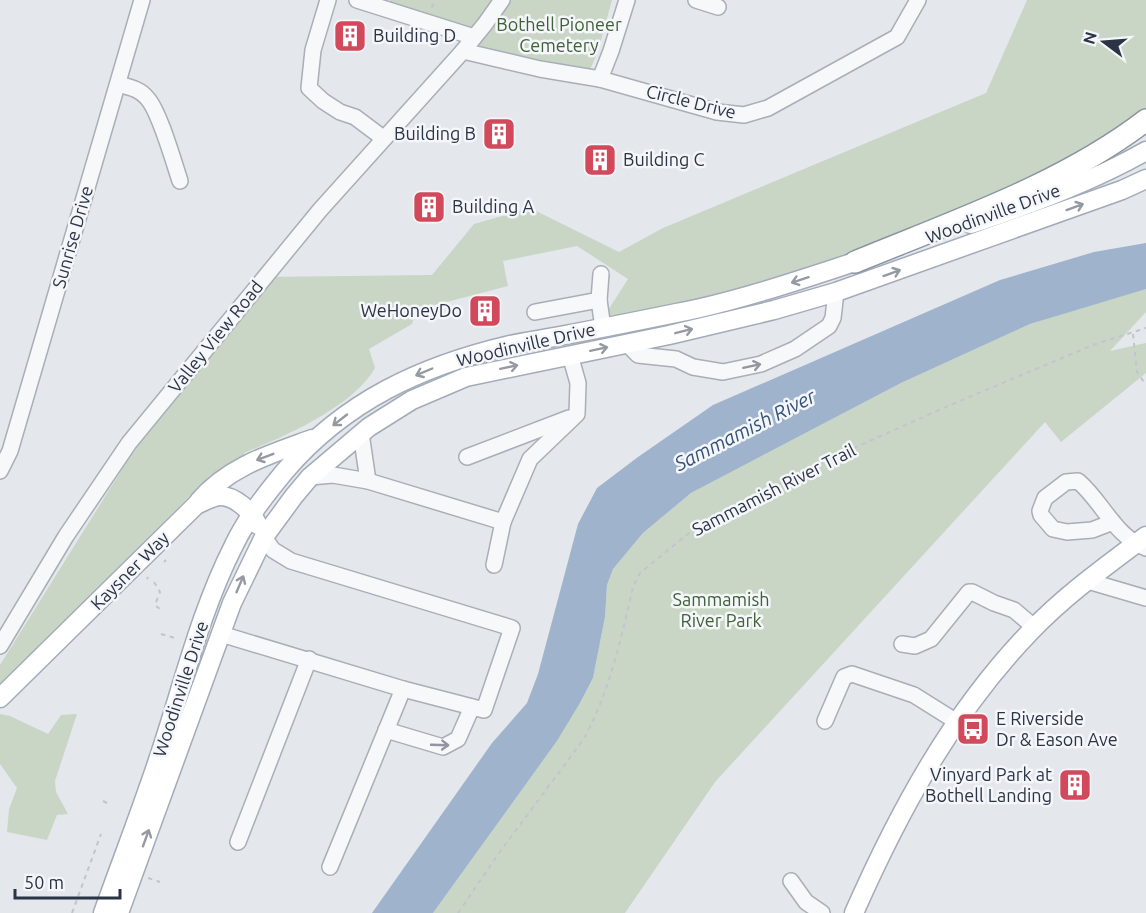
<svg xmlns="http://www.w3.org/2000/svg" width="1146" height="913" font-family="Ubuntu,sans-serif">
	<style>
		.green { fill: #c9d6c5 }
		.water { fill: #9fb4cc }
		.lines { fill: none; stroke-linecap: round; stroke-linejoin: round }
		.minor-casing { stroke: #a9aeb7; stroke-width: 18 }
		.major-casing { stroke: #a3abb8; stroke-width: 21 }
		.highway-casing { stroke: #8b94a3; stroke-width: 24 }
		.path { stroke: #c2c5cb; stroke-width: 2; stroke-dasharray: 4.5 4.5; stroke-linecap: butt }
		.minor { stroke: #f7f8fa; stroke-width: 15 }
		.major { stroke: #fff; stroke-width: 18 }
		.highway { stroke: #fff; stroke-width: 21 }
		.oneway { stroke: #959aa2 }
		.oneway2 { stroke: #9196a0 }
		.labels { text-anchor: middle; stroke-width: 5; stroke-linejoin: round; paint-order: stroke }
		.park-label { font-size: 18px; fill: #3f6138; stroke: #f4f6f9 }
		.poi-label { font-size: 18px; fill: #2b3445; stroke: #f4f6f9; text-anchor: start }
		.street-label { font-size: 18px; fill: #2b3445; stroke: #f4f6f9 }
		.water-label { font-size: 20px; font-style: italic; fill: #34527a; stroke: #f4f6f9 }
	</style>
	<rect width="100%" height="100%" fill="#e4e7ec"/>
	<g class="green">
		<path d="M390,0H612L598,51L587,77L484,56L474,37L427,23L426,13L389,4Z"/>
		<path d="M1027,0H1146V120L1120,140L855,262L596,329L628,279L577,246L503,261L508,286L416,310L412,324L369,349L375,368C354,406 284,437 244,453L245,457L210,476L0,684V665L129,458L265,277L432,275L474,224L530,208L619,252L663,228L986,93Z"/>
		<path d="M1141,289H1146V312L1110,351L1146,343V373L1061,442L1045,422L715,782L625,913H433L557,741L580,703L593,678L605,617L607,585L613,569L643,533L691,493L901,383L1030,324Z"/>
		<path d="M0,714L10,716L48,734L61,715L77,714L55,781L56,792L68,814L57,815L47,840L7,832L9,809L17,788L0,764Z"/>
	</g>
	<path class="water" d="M1146,243V289L1030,324L901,383L691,493L643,533L613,569L607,585L605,617L593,678L580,703L557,741L433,913H372L492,743L527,703L538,674L578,524L597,488L638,457L713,405L1000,280L1094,252Z"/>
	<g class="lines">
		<g class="minor-casing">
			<g id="minor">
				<path d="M328,0L313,50L309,88L323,101L340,112L355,117L383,138"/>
				<path d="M357,0L474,37"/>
				<path d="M696,0L718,7"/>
				<path d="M463,51L540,69L600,79L717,112L744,115L768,108L897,37L918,0"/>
				<path d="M600,79L611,51L627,0"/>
				<path d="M118,84C129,87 140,89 147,98C159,110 174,163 180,181"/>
				<path d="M599,300L601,274"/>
				<path d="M535,312L599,300L603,328"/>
				<path d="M627,344L638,355L676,359L693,367L723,372L761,364L795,349L829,326L833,318L836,292"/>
				<path d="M361,433L368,481"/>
				<path d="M467,457L569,418"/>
				<path d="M0,471L10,451L142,0"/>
				<path d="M310,477L333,475L368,481L503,522"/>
				<path d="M1113,522L1092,530L1067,532L1053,529L1041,515L1040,511L1045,498L1066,482L1078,481C1102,501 1115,537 1146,548"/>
				<path d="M494,565L503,522L530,459L577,414L578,383L570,355"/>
				<path d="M1088,581L1146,598"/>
				<path d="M221,634L403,689L484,710L512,628L291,561L273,550L264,537"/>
				<path d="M902,644L915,646L931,639L969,592H972L994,603L1014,610L1034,627"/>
				<path d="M0,646L66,536L129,443L320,210L463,51L485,24L502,0"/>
				<path d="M825,721L844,677L852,674L914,695L957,722"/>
				<path d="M386,730L443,747L458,739L472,707"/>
				<path d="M238,842L309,659"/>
				<path d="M330,867L403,689"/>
				<path d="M791,881L806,902L822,913"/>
			</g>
		</g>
		<g class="major-casing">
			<g id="major">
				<path d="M971,224C1030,205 1091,182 1146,151"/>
				<path d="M199,501C229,466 271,454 312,439"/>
				<path d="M0,698L196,505C203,502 211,497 219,496C235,495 252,512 258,525"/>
				<path d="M103,913C123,857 145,801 163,745C185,677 202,608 234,545C247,518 266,494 285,471C345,401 421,366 510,345C528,341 546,339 565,335C609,327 652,318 696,309C754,296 811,276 867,258"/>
				<path d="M119,913L232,603L264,537L294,496L310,477L369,427L412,400L466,377L669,335L774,310L836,292L1122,190L1146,179"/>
				<path d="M854,913C899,811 952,713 1030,632C1064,596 1106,566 1146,536"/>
			</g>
		</g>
		<g class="highway-casing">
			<path id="highway" d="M855,262C952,222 1063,184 1146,120"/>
		</g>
		<g class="path">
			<path d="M432,8L434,0"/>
			<path d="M1133,334L1137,372L1146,385"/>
			<path d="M164,562L166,560"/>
			<path d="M147,579L148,577"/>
			<path d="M154,582L160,592L155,605L161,610"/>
			<path d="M161,634L175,638"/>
			<path d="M103,801L107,803"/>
			<path d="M148,878L160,882"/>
			<path d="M72,913L101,834"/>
			<path d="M458,913L499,853L583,740C609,694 621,639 633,587L640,573L694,529L807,469L948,406L1093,345L1146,328"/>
		</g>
		<use href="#minor" class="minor"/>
		<use href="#major" class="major"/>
		<use href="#highway" class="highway"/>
	</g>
	<defs><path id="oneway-shaft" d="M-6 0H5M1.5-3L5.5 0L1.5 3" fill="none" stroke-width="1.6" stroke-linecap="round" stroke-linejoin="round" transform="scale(1.5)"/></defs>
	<g class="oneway">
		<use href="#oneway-shaft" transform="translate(1075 207) rotate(-20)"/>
		<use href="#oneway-shaft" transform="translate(892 273) rotate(-20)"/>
		<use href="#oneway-shaft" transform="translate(800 280) rotate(162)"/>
		<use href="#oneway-shaft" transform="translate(684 331) rotate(-14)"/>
		<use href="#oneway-shaft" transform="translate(599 349) rotate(-12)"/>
		<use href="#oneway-shaft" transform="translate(509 367) rotate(-12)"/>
		<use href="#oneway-shaft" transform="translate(424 372) rotate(157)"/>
		<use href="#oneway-shaft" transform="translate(340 420) rotate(142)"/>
		<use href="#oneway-shaft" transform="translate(265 457) rotate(159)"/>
		<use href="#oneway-shaft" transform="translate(240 584) rotate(-67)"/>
		<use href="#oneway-shaft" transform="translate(146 838) rotate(-70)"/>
	</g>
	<g class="oneway2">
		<use href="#oneway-shaft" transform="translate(752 366) rotate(-12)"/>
		<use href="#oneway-shaft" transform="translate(440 745) rotate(2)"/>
	</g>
	<defs>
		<g id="building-square" transform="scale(1.725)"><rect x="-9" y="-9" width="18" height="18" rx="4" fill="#d1495b" stroke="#f4f6f9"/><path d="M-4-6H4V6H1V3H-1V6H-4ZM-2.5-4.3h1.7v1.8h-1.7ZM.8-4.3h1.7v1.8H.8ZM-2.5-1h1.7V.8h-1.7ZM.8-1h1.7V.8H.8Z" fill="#fff"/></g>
		<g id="bus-square" transform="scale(1.725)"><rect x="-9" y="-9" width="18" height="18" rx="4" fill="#d1495b" stroke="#f4f6f9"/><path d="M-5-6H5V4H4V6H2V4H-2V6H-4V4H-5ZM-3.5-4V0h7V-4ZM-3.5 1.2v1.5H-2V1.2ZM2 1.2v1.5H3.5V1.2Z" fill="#fff"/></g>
	</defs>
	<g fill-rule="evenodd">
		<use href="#building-square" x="350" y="36"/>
		<use href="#building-square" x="499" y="134"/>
		<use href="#building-square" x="600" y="160"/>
		<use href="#building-square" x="429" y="207"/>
		<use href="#building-square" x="485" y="311"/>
		<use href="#bus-square" x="973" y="729"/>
		<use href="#building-square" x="1075" y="785"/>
	</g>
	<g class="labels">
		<g class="park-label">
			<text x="559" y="31">Bothell Pioneer<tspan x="559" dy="21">Cemetery</tspan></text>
			<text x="721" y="606">Sammamish<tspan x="721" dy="21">River Park</tspan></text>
		</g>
		<g class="poi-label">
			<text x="373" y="42">Building D</text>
			<text x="476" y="140" text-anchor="end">Building B</text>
			<text x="623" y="166">Building C</text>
			<text x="452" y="213">Building A</text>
			<text x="462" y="317" text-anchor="end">WeHoneyDo</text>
			<text x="996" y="725">E Riverside<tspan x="996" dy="21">Dr &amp; Eason Ave</tspan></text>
			<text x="1052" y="781" text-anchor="end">Vinyard Park at<tspan x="1052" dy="21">Bothell Landing</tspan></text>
		</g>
		<g class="street-label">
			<text transform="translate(691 102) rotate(14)" y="6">Circle Drive</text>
			<text transform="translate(993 214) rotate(-20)" y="6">Woodinville Drive</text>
			<text transform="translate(73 237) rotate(-74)" y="6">Sunrise Drive</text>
			<text transform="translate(216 337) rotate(-51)" y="6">Valley View Road</text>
			<text transform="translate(526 345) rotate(-13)" y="6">Woodinville Drive</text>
			<text transform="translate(774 490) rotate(-27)" y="6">Sammamish River Trail</text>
			<text transform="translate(130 571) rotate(-45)" y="6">Kaysner Way</text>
			<text transform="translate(181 689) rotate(-72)" y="6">Woodinville Drive</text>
		</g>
		<g class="water-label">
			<text transform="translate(745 430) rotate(-27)" y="7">Sammamish River</text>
		</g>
	</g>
	<g transform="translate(1104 42) rotate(286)" stroke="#f4f6f9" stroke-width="4.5" paint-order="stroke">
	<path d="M0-4.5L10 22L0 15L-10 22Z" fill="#2b3445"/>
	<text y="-9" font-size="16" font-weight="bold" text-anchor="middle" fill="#2b3445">N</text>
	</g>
	<path d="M15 889v9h105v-9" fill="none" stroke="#2b3445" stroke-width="3"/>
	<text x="24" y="889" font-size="18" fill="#2b3445" stroke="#f4f6f9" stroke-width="4.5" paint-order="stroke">50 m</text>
</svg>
